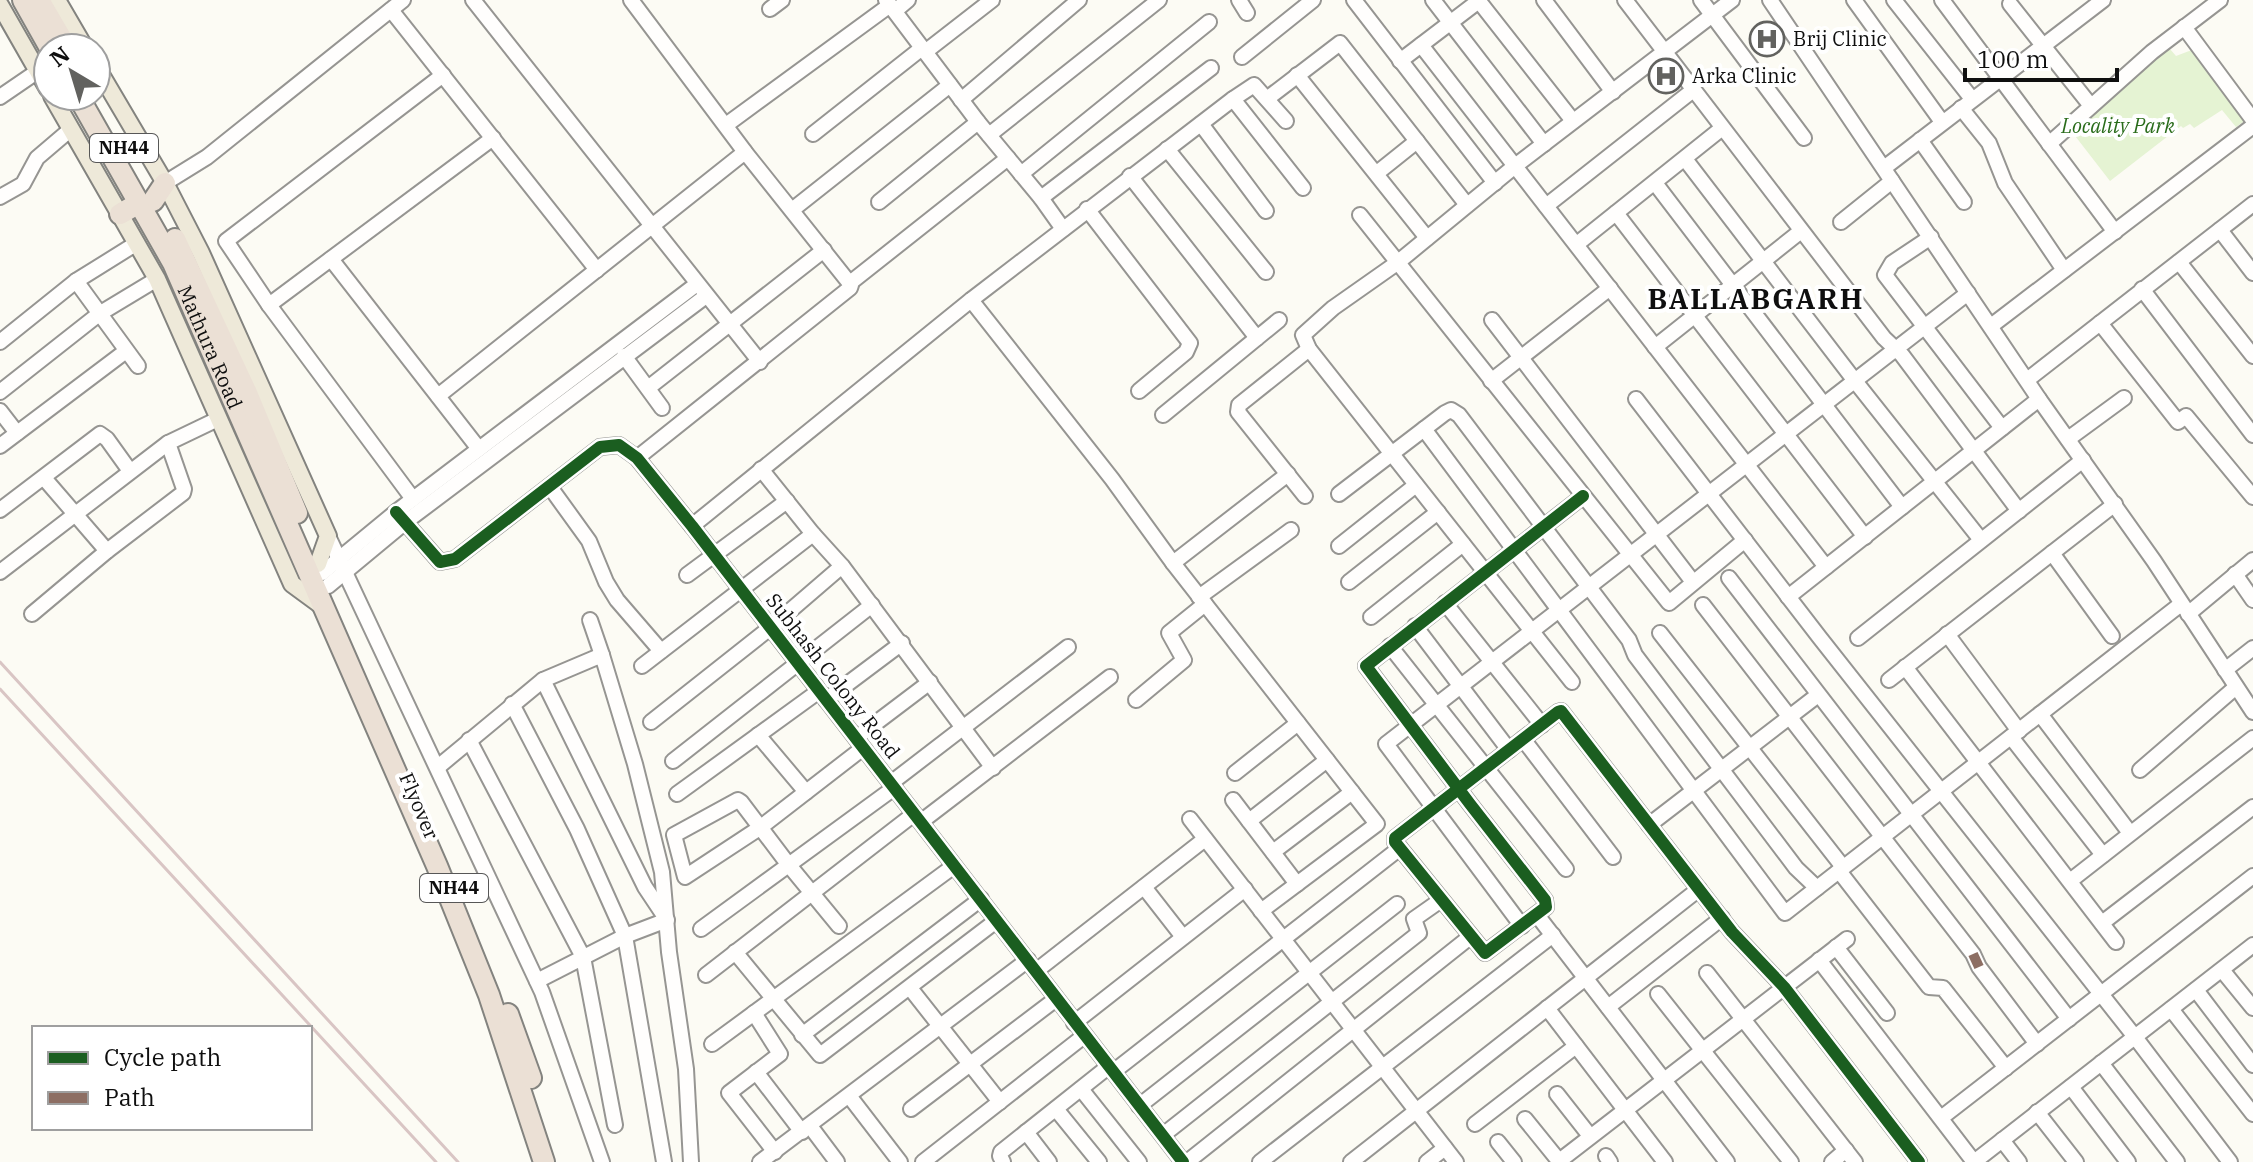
<svg xmlns="http://www.w3.org/2000/svg" width="2253" height="1162" font-family="'IBM Plex Serif',serif">
	<style>
		.green { fill: #e5f3d3 }
		.lines { fill: none; stroke-linecap: round; stroke-linejoin: round }
		.minor-casing { stroke: #969592; stroke-width: 18 }
		.major-casing { stroke: #83837f; stroke-width: 20 }
		.highway-casing { stroke: #83837f; stroke-width: 24 }
		.minor { stroke: #fffefd; stroke-width: 14 }
		.major { stroke: #eee9d9; stroke-width: 16 }
		.highway { stroke: #ebe0d5; stroke-width: 20 }
		.rail { stroke: #d9c5c4; stroke-width: 3 }
		.quiet { stroke: #8d6e63; stroke-width: 10; stroke-dasharray: 20 10; stroke-linecap: butt }
		.cycleway-casing { stroke: #fff; stroke-width: 17 }
		.cycleway { stroke: #1b5e20; stroke-width: 12 }
		.labels { text-anchor: middle; stroke-width: 8; stroke-linejoin: round; paint-order: stroke }
		.shield { fill: #fff; stroke: #575757; stroke-width: 2 }
		.shield-label { font-size: 18px; font-weight: bold; fill: #0f0f0f }
		.poi-label { font-size: 20px; fill: #0f0f0f; stroke: #fff; text-anchor: start }
		.park-label { font-size: 20px; font-style: italic; fill: #2a6c1b; stroke: #fff }
		.street-label { font-size: 20px; fill: #0f0f0f; stroke: #fff }
		.district-label { font-size: 28px; font-weight: bold; letter-spacing: 2px; fill: #0f0f0f; stroke: #fff }
	</style>
	<rect width="100%" height="100%" fill="#fcfbf4"/>
	<path class="green" d="M2163,41L2176,56L2197,48L2250,117L2236,127L2222,110L2194,128L2190,124L2183,128L2181,126L2110,181L2062,119Z"/>
	<g class="lines">
		<g class="minor-casing">
			<g id="minor">
				<path d="M473,0L760,362"/>
				<path d="M631,0L745,152L851,285L850,288L637,458"/>
				<path d="M886,0L978,122L1041,198L1063,229"/>
				<path d="M1239,0L1247,13"/>
				<path d="M1354,0L1495,183"/>
				<path d="M1433,0L1544,144"/>
				<path d="M1478,0L1573,121"/>
				<path d="M1544,0L1613,92"/>
				<path d="M1625,0L1884,338L1902,355L2019,511"/>
				<path d="M1701,0L1804,138"/>
				<path d="M1770,0L2039,399L2154,561L2253,712"/>
				<path d="M1854,0L1942,122"/>
				<path d="M1894,0L1972,99"/>
				<path d="M1942,0L2115,232"/>
				<path d="M2010,4L2091,106"/>
				<path d="M770,9L782,0"/>
				<path d="M391,10L597,270"/>
				<path d="M895,11L908,0"/>
				<path d="M2184,27L2253,120"/>
				<path d="M1421,45L1826,567"/>
				<path d="M925,52L992,0"/>
				<path d="M1242,57L1313,0"/>
				<path d="M1400,61L1480,0"/>
				<path d="M1297,75L1427,238"/>
				<path d="M0,97L38,71"/>
				<path d="M1268,98L1340,43L1467,205"/>
				<path d="M1233,99L1303,188"/>
				<path d="M961,100L1079,0"/>
				<path d="M1961,108L1989,143L2005,183L2064,270"/>
				<path d="M1201,124L1266,211"/>
				<path d="M726,125L890,5"/>
				<path d="M813,134L922,48"/>
				<path d="M989,135L1159,0"/>
				<path d="M1920,140L1964,202"/>
				<path d="M2049,144L2152,52L2220,0"/>
				<path d="M1167,149L1266,272"/>
				<path d="M1685,159L1855,381L1981,540"/>
				<path d="M1884,168L2103,0"/>
				<path d="M1377,173L1417,141"/>
				<path d="M1021,174L1209,22"/>
				<path d="M1130,176L1257,338"/>
				<path d="M165,183L207,157L403,0"/>
				<path d="M1655,183L1902,507"/>
				<path d="M0,197L23,184L37,158L71,129"/>
				<path d="M1041,198L1211,68"/>
				<path d="M879,202L978,122"/>
				<path d="M1546,206L1692,91"/>
				<path d="M1087,209L1190,343L1186,352L1139,391"/>
				<path d="M792,210L950,85"/>
				<path d="M1616,213L1865,537"/>
				<path d="M1360,215L1669,603L1745,540"/>
				<path d="M1841,222L1892,181"/>
				<path d="M2220,230L2253,273"/>
				<path d="M1931,237L1892,263L1885,275L2002,428"/>
				<path d="M1577,244L1721,129"/>
				<path d="M331,259L479,449"/>
				<path d="M2179,262L2253,356"/>
				<path d="M76,281L138,366"/>
				<path d="M850,283L1008,158"/>
				<path d="M2142,289L2253,435"/>
				<path d="M971,300L1112,479L1173,563L1377,824L1261,911"/>
				<path d="M269,305L493,138"/>
				<path d="M1492,320L1693,582"/>
				<path d="M2100,323L2178,422L2186,416L2253,497"/>
				<path d="M1991,326L2253,126"/>
				<path d="M0,342L76,281L137,243"/>
				<path d="M1655,347L1801,231"/>
				<path d="M624,356L662,408"/>
				<path d="M2027,380L2253,204"/>
				<path d="M1491,381L1610,288"/>
				<path d="M648,388L824,250"/>
				<path d="M0,392L99,314L157,279"/>
				<path d="M438,396L745,152"/>
				<path d="M1636,399L1820,638L2135,1037L2230,1162"/>
				<path d="M0,411L17,433"/>
				<path d="M1163,415L1279,320"/>
				<path d="M1424,429L1785,913L2181,604"/>
				<path d="M2068,439L2124,398"/>
				<path d="M0,446L126,351"/>
				<path d="M761,469L813,534L842,566L993,768"/>
				<path d="M44,478L107,551"/>
				<path d="M550,487L589,541L606,582L617,600L661,651"/>
				<path d="M1339,494L1445,413L1451,410L1459,415L1629,640L1635,655L1796,868L1817,888"/>
				<path d="M1305,496L1238,412L1239,405L1309,349"/>
				<path d="M1583,496L1366,666L1470,804L1545,900L1546,907L1485,953L1395,842V838C1449,796 1504,754 1558,712L1561,711L1732,932L1784,987L1919,1162"/>
				<path d="M413,499L269,305L226,241L443,75"/>
				<path d="M0,510L100,434L107,439L130,471"/>
				<path d="M396,512L440,562L455,559L600,447L619,445L637,458L692,526L1183,1162"/>
				<path d="M692,526L971,300L1233,99L1254,85L1286,121"/>
				<path d="M328,536L542,992L602,1162"/>
				<path d="M1339,546L1416,485"/>
				<path d="M2052,553L2112,636"/>
				<path d="M1173,563L1288,474"/>
				<path d="M0,572L168,443"/>
				<path d="M322,573L396,512L697,284"/>
				<path d="M2235,574L2253,600"/>
				<path d="M687,575L787,501"/>
				<path d="M1729,578L2069,1019"/>
				<path d="M1349,582L1438,512"/>
				<path d="M328,586L404,523L706,296"/>
				<path d="M1199,597L1291,530"/>
				<path d="M1788,597L2039,399"/>
				<path d="M1445,603L1542,725"/>
				<path d="M1703,605L1973,954L1979,967L2037,1044"/>
				<path d="M32,614L107,551L183,493L184,489L168,443L218,419"/>
				<path d="M2188,614L2253,560"/>
				<path d="M1371,617L1463,544"/>
				<path d="M590,620L602,655"/>
				<path d="M1415,626L1509,750"/>
				<path d="M1660,633L1843,867"/>
				<path d="M1947,634L2019,731"/>
				<path d="M1858,638L2083,460"/>
				<path d="M1390,646L1566,869"/>
				<path d="M642,666L813,534"/>
				<path d="M1905,667L2116,942"/>
				<path d="M2225,670L2253,648"/>
				<path d="M1889,680L2115,504"/>
				<path d="M1572,682L1309,349L1303,335L1333,308L1397,263L1515,166L1732,0"/>
				<path d="M826,700L902,643"/>
				<path d="M1136,700L1184,660L1169,633L1205,604"/>
				<path d="M512,704L577,829L625,936L664,1162"/>
				<path d="M2040,714L2130,833"/>
				<path d="M651,722L770,628L842,566"/>
				<path d="M758,735L806,792"/>
				<path d="M2011,737L2103,855"/>
				<path d="M856,738L930,682"/>
				<path d="M1523,739L1613,857"/>
				<path d="M469,740L583,957L615,1125"/>
				<path d="M673,761L872,605"/>
				<path d="M438,767L543,680L602,655L635,764L662,872L669,952L686,1069L691,1162"/>
				<path d="M2140,770L2236,687"/>
				<path d="M1235,773L1298,723"/>
				<path d="M891,783L1068,647"/>
				<path d="M677,794L819,691"/>
				<path d="M1233,800L1297,884"/>
				<path d="M1190,819L1456,1162"/>
				<path d="M922,821L1110,677"/>
				<path d="M1249,821L1327,760"/>
				<path d="M1649,825L1818,695"/>
				<path d="M1273,852L1352,792"/>
				<path d="M1839,871L1929,987L1943,988L2006,1068"/>
				<path d="M2070,881L2253,738"/>
				<path d="M1144,887L1183,937"/>
				<path d="M1537,915L1727,1162"/>
				<path d="M2102,923L2253,807"/>
				<path d="M839,926L788,864L741,802L738,800L674,835L685,877L761,827L863,748"/>
				<path d="M1522,926L1386,744L1968,293"/>
				<path d="M701,929L894,788"/>
				<path d="M1836,947L1887,1013"/>
				<path d="M735,952L820,1055L996,921"/>
				<path d="M1819,960L1974,1162"/>
				<path d="M2222,970L2253,1008"/>
				<path d="M1036,971L1205,839"/>
				<path d="M1707,973L1855,1162"/>
				<path d="M706,975L914,814"/>
				<path d="M537,981L625,936L667,920L645,887L543,680"/>
				<path d="M910,988L1000,1102"/>
				<path d="M2196,990L2253,1065"/>
				<path d="M1658,994L1791,1162"/>
				<path d="M1608,1007L1722,918"/>
				<path d="M1547,1008L1665,1162"/>
				<path d="M2171,1009L2253,1114"/>
				<path d="M754,1013L780,1054L729,1093L775,1152"/>
				<path d="M1074,1023L1245,889"/>
				<path d="M802,1035L981,899"/>
				<path d="M712,1044L954,866"/>
				<path d="M2101,1063L2177,1162"/>
				<path d="M756,1072L802,1132"/>
				<path d="M1113,1072L1400,848"/>
				<path d="M2071,1087L2128,1162"/>
				<path d="M1081,1089L1139,1162"/>
				<path d="M1557,1094L1590,1136"/>
				<path d="M850,1097L900,1162"/>
				<path d="M1139,1106L1397,904"/>
				<path d="M911,1109L1056,999"/>
				<path d="M1056,1109L1099,1162"/>
				<path d="M2037,1112L2076,1162"/>
				<path d="M1941,1118L2253,876"/>
				<path d="M1525,1119L1559,1161"/>
				<path d="M1475,1124L1576,1046"/>
				<path d="M810,1126L837,1162"/>
				<path d="M1026,1132L1049,1162"/>
				<path d="M1163,1135L1419,933L1414,919L1441,900"/>
				<path d="M2002,1140L2019,1162"/>
				<path d="M1498,1142L1514,1162"/>
				<path d="M1606,1156L1610,1162"/>
				<path d="M760,1162L1028,960"/>
				<path d="M923,1162L1084,1036"/>
				<path d="M1003,1162L1000,1156L1001,1152L1108,1067"/>
				<path d="M1187,1162L1470,937"/>
				<path d="M1260,1162L1553,935"/>
				<path d="M1351,1162L1699,889"/>
				<path d="M1427,1162L1445,1148"/>
				<path d="M1558,1162L1847,939"/>
				<path d="M1832,1162L1846,1150"/>
				<path d="M1974,1162L2253,945"/>
			</g>
		</g>
		<g class="major-casing">
			<g id="major">
				<path d="M57,0L85,48"/>
				<path d="M0,5L48,89"/>
				<path d="M96,66L165,183L201,253L328,536L318,564"/>
				<path d="M52,96L157,279L292,584L322,606"/>
			</g>
		</g>
		<g class="highway-casing">
			<g id="highway">
				<path d="M23,0L50,48"/>
				<path d="M39,0L67,48"/>
				<path id="s1" d="M78,96L173,263L437,866L489,995L544,1162"/>
				<path d="M153,201L165,183"/>
				<path d="M120,214L139,203"/>
				<path d="M175,239L247,393L297,513"/>
				<path d="M508,1014L531,1078"/>
			</g>
		</g>
		<use href="#minor" class="minor"/>
		<use href="#major" class="major"/>
		<use href="#highway" class="highway"/>
		<g class="rail">
			<path d="M0,662L458,1162"/>
			<path d="M0,689L436,1162"/>
		</g>
		<path class="quiet" d="M1973,954L1979,967"/>
		<g class="cycleway-casing">
			<g id="cycleway">
				<path d="M1583,496L1366,666L1470,804L1545,900L1546,907L1485,953L1395,842V838C1449,796 1504,754 1558,712L1561,711L1732,932L1784,987L1919,1162"/>
				<path d="M396,512L440,562L455,559L600,447L619,445L637,458L692,526L1183,1162"/>
			</g>
		</g>
		<use href="#cycleway" class="cycleway"/>
	</g>
	<defs>
		<g id="hospital-ring" transform="scale(1.8)"><circle r="9.5" fill="#fff" stroke="#62625f" stroke-width="1.5"/><path d="M-5-5h3v3.5h4V-5h3V5h-3V1.5h-4V5h-3Z" fill="#62625f"/></g>
	</defs>
	<g fill-rule="evenodd">
		<use href="#hospital-ring" x="1767" y="39"/>
		<use href="#hospital-ring" x="1666" y="76"/>
	</g>
	<g class="labels">
		<g class="shield">
			<rect x="90" y="134" width="68" height="28" rx="6"/>
			<rect x="420" y="874" width="68" height="28" rx="6"/>
		</g>
		<g class="shield-label">
			<text x="124" y="154">NH44</text>
			<text x="454" y="894">NH44</text>
		</g>
		<g class="poi-label">
			<text x="1793" y="46">Brij Clinic</text>
			<text x="1692" y="83">Arka Clinic</text>
		</g>
		<g class="park-label">
			<text x="2118" y="133">Locality Park</text>
		</g>
		<g class="street-label">
			<text dy="7" stroke="none"><textPath href="#s1" startOffset="284">Mathura Road</textPath></text>
			<text transform="translate(833 676) rotate(52)" y="7">Subhash Colony Road</text>
			<text transform="translate(419 806) rotate(67)" y="7">Flyover</text>
		</g>
		<g class="district-label">
			<text x="1756" y="309">BALLABGARH</text>
		</g>
	</g>
	<rect x="32" y="1026" width="280" height="104" fill="#ffffff" stroke="#9f9f9f" stroke-width="2"/>
	<rect x="48" y="1052" width="40" height="12" fill="#1b5e20" stroke="#9f9f9f" stroke-width="2"/>
	<text x="104" y="1066" font-size="24" fill="#0f0f0f">Cycle path</text>
	<rect x="48" y="1092" width="40" height="12" fill="#8d6e63" stroke="#9f9f9f" stroke-width="2"/>
	<text x="104" y="1106" font-size="24" fill="#0f0f0f">Path</text>
	<g transform="translate(72 72) rotate(322)"><circle r="38" fill="#ffffff" stroke="#9f9f9f" stroke-width="2"/>
	<path d="M0-6L14 30L0 20L-14 30Z" fill="#62625f"/>
	<text y="-12" font-size="22" font-weight="bold" text-anchor="middle" fill="#0f0f0f">N</text>
	</g>
	<path d="M1965 68v12h152v-12" fill="none" stroke="#0f0f0f" stroke-width="4"/>
	<text x="1977" y="68" font-size="24" fill="#0f0f0f" stroke="#ffffff" stroke-width="6" paint-order="stroke">100 m</text>
</svg>
